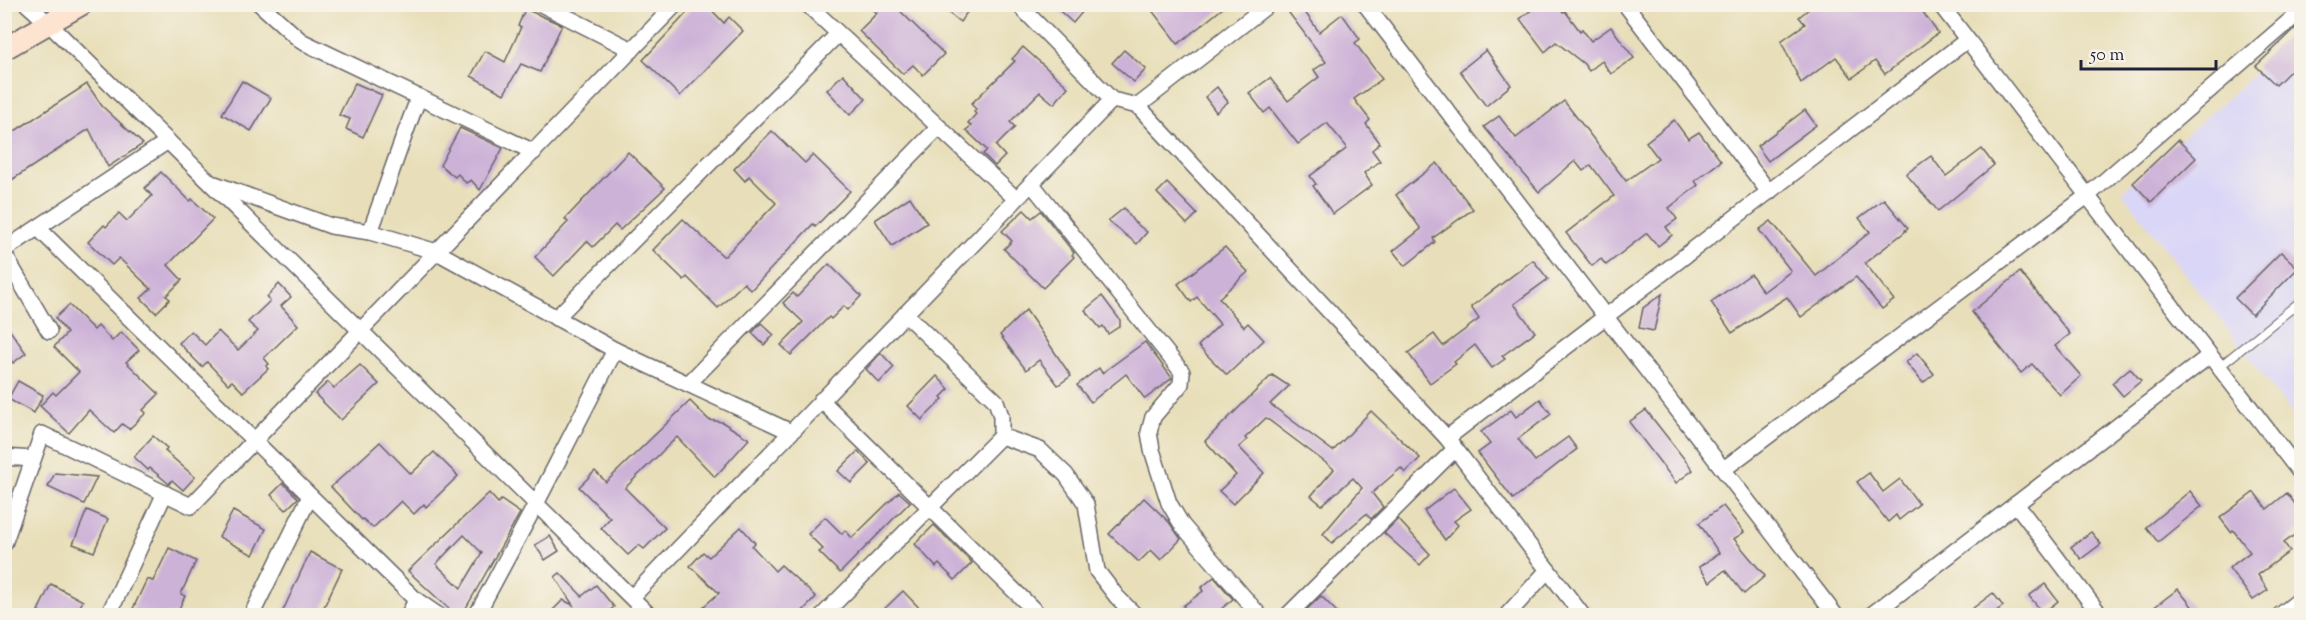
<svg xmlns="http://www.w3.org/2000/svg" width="2306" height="620" font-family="'Sorts Mill Goudy',serif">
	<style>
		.built { fill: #dad6f7 }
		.building { fill: #cdb2d8; fill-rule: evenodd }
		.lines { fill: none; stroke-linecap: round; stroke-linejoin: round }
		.lane-casing { stroke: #676467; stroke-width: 10 }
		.street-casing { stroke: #676467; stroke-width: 18 }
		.secondary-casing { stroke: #676467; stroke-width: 24 }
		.lane { stroke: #fff; stroke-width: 8 }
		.street { stroke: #fff; stroke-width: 15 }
		.secondary { stroke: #fde4d1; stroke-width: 21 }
	</style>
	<rect width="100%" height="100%" fill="#f7f3e8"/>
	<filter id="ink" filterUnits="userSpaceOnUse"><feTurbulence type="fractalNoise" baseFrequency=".0167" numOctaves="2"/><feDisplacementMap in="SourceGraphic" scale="12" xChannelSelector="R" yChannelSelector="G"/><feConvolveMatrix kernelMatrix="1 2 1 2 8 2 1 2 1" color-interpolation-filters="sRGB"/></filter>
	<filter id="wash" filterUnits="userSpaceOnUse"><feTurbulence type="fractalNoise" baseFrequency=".008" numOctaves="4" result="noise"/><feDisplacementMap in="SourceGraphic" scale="24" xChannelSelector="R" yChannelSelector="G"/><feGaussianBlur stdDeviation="1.35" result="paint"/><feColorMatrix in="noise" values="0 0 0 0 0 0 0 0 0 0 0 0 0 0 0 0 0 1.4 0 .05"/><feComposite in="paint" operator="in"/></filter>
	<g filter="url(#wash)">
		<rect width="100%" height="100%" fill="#e8dfba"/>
		<path class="built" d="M2301,33V425L2122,192Z"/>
		<g id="blocks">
			<g class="building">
				<path d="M695,4H706L724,23L729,17L743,31L680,96L643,60Z"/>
				<path d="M867,4H893L944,54L923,75L913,65L903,74L859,31L877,13Z"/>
				<path d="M937,4H973L960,22Z"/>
				<path d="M1052,4H1089L1073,23Z"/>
				<path d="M1147,4H1228L1178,44Z"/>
				<path d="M1539,4H1557L1563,12L1565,11L1580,31L1582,29L1591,41L1611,27L1634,58L1611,74L1602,61L1589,71L1584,64L1556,42L1545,52L1520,19Z"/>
				<path d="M1815,4H1917L1938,33L1885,74L1875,61L1852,78L1836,57L1801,83L1781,41L1805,24L1799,17Z"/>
				<path d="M1300,5L1319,32L1342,14L1360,39L1355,43L1382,79L1354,99L1370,120L1366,124L1380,143L1372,150L1380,161L1364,173L1372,185L1333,214L1313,186L1316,184L1310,176L1346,149V146L1327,123L1298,144L1270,108L1264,113L1249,93L1270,78L1288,101L1319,77L1314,70L1326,62L1289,13Z"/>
				<path d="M525,9L562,25L540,72L521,64L504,94L471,76L485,51L505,62L521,27L518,26Z"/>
				<path d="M2301,23V60L2276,85L2256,66Z"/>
				<path d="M1023,47L1068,87L1054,104L1040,92L1010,122L1015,127L996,146L1005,156L995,166L983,154L987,150L966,130L971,126L968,123L976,114L974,112L976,109L971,104L1015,61L1012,59Z"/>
				<path d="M1124,50L1146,69L1134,82L1112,63Z"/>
				<path d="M1486,50L1511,85L1486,106L1460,71Z"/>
				<path d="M843,74L866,99L850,115L827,90Z"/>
				<path d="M242,81L271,98L251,131L222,114Z"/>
				<path d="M355,83L382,95L363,137L346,129L350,119L339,115Z"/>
				<path d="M87,84L102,106L143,144L108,167L89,129L4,185V138Z"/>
				<path d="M1217,87L1228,102L1216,112L1205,97Z"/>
				<path d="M1564,101L1626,181L1658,158L1646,142L1674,120L1688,139L1699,132L1721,161L1695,181L1698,185L1669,208L1677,219L1666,227L1672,235L1658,246L1647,233L1606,265L1601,259L1592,266L1566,233L1614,196L1591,165L1583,171L1575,161L1539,192L1484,127L1499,116L1516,138Z"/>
				<path d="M1805,110L1816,125L1768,161L1757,146Z"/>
				<path d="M460,128L503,148L480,190L471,180L466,183L458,174L455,177L440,165Z"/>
				<path d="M772,131L805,163L813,155L850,191L815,227L813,224L751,290L744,283L718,308L687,277L684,280L653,250L683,219L723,256H725L776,203L749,176L745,181L734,169Z"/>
				<path d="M2178,140L2196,158L2151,202L2133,183Z"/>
				<path d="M1982,149L1994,165L1938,211L1906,174L1931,156L1946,176Z"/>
				<path d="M628,152L665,188L620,230L615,225L593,247L587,241L554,276L535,257L568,222L565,219Z"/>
				<path d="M1437,163L1473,209L1433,238L1435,242L1405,266L1393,251L1421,229L1396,195Z"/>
				<path d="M161,172L190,201L192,199L213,219L168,265L182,280L166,296L170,299L156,313L141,298L151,289L119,258L112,265L88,242L104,225L106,227L119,213L127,221L152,196L145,188Z"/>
				<path d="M1167,183L1197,214L1187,224L1157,193Z"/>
				<path d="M910,197L927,223L892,246L875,220Z"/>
				<path d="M1884,199L1908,228L1905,230L1906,231L1865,263L1894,300L1882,309L1856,277L1801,317L1787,297L1732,333L1711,302L1751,274L1763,292L1791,271L1759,230L1771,221L1816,276L1870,232L1859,218Z"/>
				<path d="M1124,208L1133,221L1147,232L1137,244L1108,221Z"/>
				<path d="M1024,210L1032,218L1041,211L1074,253L1072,255L1074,257L1043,288L1004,249L1012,241L1002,231Z"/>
				<path d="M1225,247L1248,272L1219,298L1244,327L1248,323L1264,340L1227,375L1198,346L1220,324L1197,297L1191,302L1178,284Z"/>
				<path d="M2281,252L2298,268L2252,315L2235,298Z"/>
				<path d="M1533,260L1548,279L1514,304L1535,332L1502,356L1505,359L1492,368L1475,345L1454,362L1456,364L1430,383L1408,353L1434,334L1443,346L1479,319L1471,307Z"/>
				<path d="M829,264L861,296L848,310L844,306L831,319L829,317L791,355L781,345L803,322L783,303L793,293L797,297Z"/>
				<path d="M2020,272L2070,334L2055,346L2081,376L2060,395L2032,364L2021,373L1972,312Z"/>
				<path d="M279,284L291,297L281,306L298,325L264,358L269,364L266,366L268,369L243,392L232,381L228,384L207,362L202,367L179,343L191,331L205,345L218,331L238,350L258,331L248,322L270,301L267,297Z"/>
				<path d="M1662,294L1654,331L1639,328L1643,308Z"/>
				<path d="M1102,296L1120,320V326L1108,334L1103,326L1100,328L1085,310Z"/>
				<path d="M69,305L94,330L98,326L112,341L121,332L139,350L126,362L159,394L143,410L146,413L129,429L122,424L114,433L89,410L69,433L40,406L53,392L56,395L79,372L54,347L67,333L55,318Z"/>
				<path d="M1026,310L1071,376L1058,385L1039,360L1026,370L1000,335Z"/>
				<path d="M4,322L26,353L13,363L4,351Z"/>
				<path d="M761,323L774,335L764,345L752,333Z"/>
				<path d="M1145,342L1172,378L1145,399L1126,374L1091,402L1077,385L1099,368L1102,373Z"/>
				<path d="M881,353L894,367L879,383L866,369Z"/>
				<path d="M1917,353L1934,374L1923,383L1906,362Z"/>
				<path d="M360,365L379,384L341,420L315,394L328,382L334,388Z"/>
				<path d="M2130,368L2141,381L2123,396L2112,383Z"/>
				<path d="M1272,375L1289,386L1270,404L1333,451L1371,411L1420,458L1405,473L1401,468L1372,493L1383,507L1371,519L1366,514L1332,543L1323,534L1362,488L1353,478L1322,505L1311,496L1334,469L1266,418L1245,438L1247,440L1239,447L1264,473L1233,504L1219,491L1236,475L1205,441Z"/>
				<path d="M937,376L949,389L941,397L943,399L922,420L908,406Z"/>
				<path d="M18,381L43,395L34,413L8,399Z"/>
				<path d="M1540,399L1551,414L1518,439L1535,461L1568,437L1577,449L1513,499L1478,453L1490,444L1481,432L1511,410L1516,417Z"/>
				<path d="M690,401L709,420L722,422L749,439L715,477L677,437L625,488L665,528L644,549L639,545L628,555L601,528L610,518L579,487L595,471L606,482Z"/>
				<path d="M1646,410L1693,470L1676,483L1629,422Z"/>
				<path d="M153,436L167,448L165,451L195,477L183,490L172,480L169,484L150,468L148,470L134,457Z"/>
				<path d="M380,442L411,474L434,452L458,476L426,507L424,504L414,514L401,501L373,528L363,519L362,520L331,487Z"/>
				<path d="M858,451L870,464L851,483L838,471Z"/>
				<path d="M55,473L97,477L84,504L48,487Z"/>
				<path d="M1869,473L1883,492L1900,479L1919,504L1899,520L1896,515L1888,522L1857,482Z"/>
				<path d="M283,483L298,498L286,510L271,495Z"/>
				<path d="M1454,488L1471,509L1454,521L1458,525L1445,540L1424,511Z"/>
				<path d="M2190,491L2202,506L2158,542L2146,527Z"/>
				<path d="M899,492L910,502L840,573L819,552L823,549L808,534L825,517L842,534L845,530L852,538Z"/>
				<path d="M2254,492L2267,509L2287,493L2301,512V530L2284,543L2290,551L2258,575L2268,590L2253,600L2229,568L2250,552L2233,530L2231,532L2220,518Z"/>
				<path d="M489,493L498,503L501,500L520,513L462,615H459L449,609L408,571ZM464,535L482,553L461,588L436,564Z"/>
				<path d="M1144,498L1169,522L1181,539L1161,560L1151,550L1139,562L1109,534Z"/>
				<path d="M1723,506L1744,532L1734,539L1765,576L1744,594L1725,570L1710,582L1699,567L1719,553L1699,523Z"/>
				<path d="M87,510L108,519L94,552L73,544Z"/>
				<path d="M233,511L266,529L253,555L219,537Z"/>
				<path d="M1398,519L1430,554L1420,565L1384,533Z"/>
				<path d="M934,525L972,563L955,580L939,564L936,567L915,544Z"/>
				<path d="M741,527L755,543L752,546L775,571L781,565L816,597L799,615H694L719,593L690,566L703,552L709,557Z"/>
				<path d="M2091,532L2101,544L2081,559L2071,547Z"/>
				<path d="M550,536L559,551L545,560L535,545Z"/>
				<path d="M169,548L196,561L181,594L185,596L176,615H130L147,579L153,581Z"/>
				<path d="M310,552L342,569L320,615H281Z"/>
				<path d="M560,573L582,596L596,585L614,607L604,615H548L563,600L573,605L555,577Z"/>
				<path d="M1214,577L1233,599L1214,615H1190L1183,606L1203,591L1201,588Z"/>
				<path d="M51,584L83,601L75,615H47L38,611Z"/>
				<path d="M2045,584L2058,601L2043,613L2029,596Z"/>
				<path d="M2178,589L2199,615H2144Z"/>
				<path d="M903,591L926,615H878Z"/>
				<path d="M1993,593L2003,606L1991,615H1964Z"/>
				<path d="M1321,596L1340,615H1301Z"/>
			</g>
		</g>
	</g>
	<g filter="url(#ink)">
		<use href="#blocks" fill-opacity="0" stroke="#676467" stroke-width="1.5"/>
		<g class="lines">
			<g class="lane-casing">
				<path id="lane" d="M2219,367L2302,300"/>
			</g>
			<g class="street-casing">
				<g id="street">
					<path d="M27,4L49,24L650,616"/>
					<path d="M260,4L301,41L534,152"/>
					<path d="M541,4L632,50"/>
					<path d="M807,4L1016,199"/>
					<path d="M1018,4L1112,100L1138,106L1447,438L1583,616"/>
					<path d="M1365,4L1836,616"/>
					<path d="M1625,4L1769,192"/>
					<path d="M1940,4L2302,475"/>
					<path d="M1138,106L1269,4"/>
					<path d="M1031,183L1182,372L1181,384L1153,417L1149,432L1152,450L1169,503L1182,525L1260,616"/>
					<path d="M215,184L331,226L370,232L437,252L615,350L791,432"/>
					<path d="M38,228L416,600L439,616"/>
					<path d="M370,232C387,187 401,141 419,97"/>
					<path d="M4,250L168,141"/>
					<path d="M4,254L49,331"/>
					<path d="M556,318L838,34"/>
					<path d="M688,384L939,127"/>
					<path d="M821,400L1040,616"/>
					<path d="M1001,436L1040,450L1066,475L1086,504L1097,571L1117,597L1136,616"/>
					<path d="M1447,438L1967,40"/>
					<path d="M4,457L33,459"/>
					<path d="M1724,469L2087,196L2302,10"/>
					<path d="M2016,504L2101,616"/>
					<path d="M4,544L42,434L191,506L676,4"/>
					<path d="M632,597L1112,100"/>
					<path d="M108,616L165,493"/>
					<path d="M251,616L310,496"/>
					<path d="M408,616L416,600"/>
					<path d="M476,616L536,504L615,350"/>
					<path d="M822,616L1001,436V416L996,401L905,314"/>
					<path d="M1287,616L1455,449"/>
					<path d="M1506,616L1548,570"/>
					<path d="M1870,616L2209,356"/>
					<path d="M2279,616L2302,598"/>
				</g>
			</g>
			<g class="secondary-casing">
				<path id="secondary" d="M4,49L82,4"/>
			</g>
			<use href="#lane" class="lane"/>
			<use href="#street" class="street"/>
			<use href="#secondary" class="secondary"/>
		</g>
	</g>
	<rect width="2306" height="620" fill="none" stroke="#f7f3e8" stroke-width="24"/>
	<path d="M2081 60v9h135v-9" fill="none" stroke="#22223b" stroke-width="3"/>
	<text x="2090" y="60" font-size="18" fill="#22223b" stroke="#f7f3e8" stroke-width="4.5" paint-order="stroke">50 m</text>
</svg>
